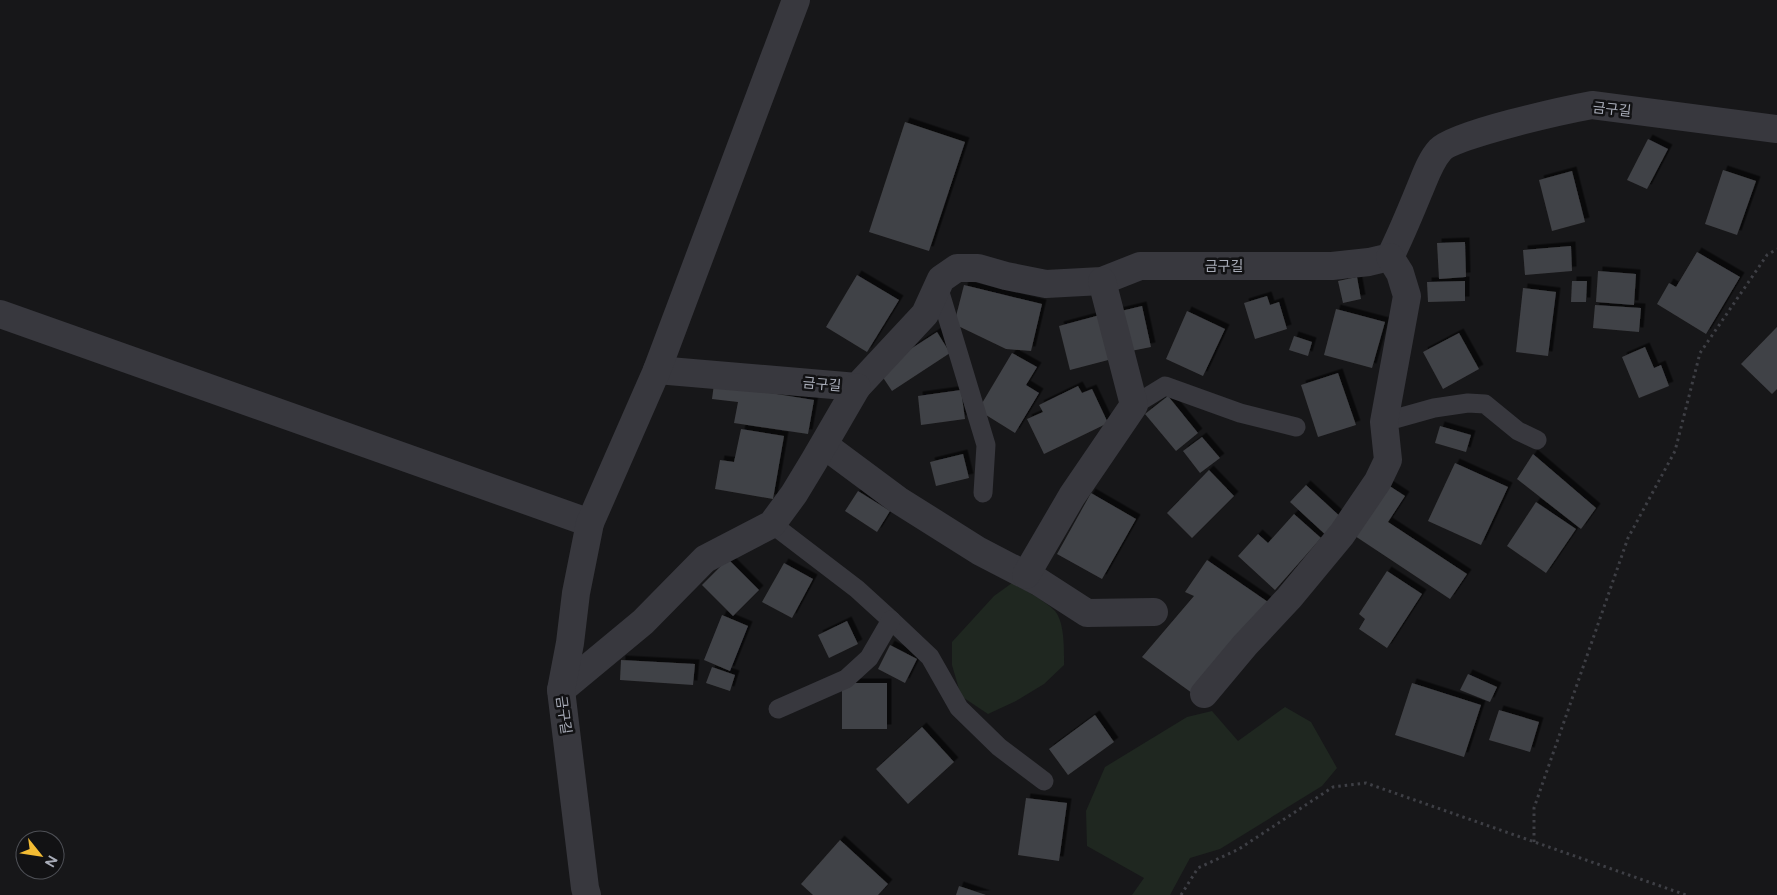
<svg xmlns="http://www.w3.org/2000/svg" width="1777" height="895" font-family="Figtree,'Noto Sans KR',sans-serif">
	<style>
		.green { fill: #1f2720 }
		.building { fill: #414246; filter: url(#shadow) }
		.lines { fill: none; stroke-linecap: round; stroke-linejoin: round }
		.path { stroke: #3e3f45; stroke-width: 3; stroke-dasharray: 2.5 4; stroke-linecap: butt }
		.service { stroke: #38383e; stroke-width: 19 }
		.minor { stroke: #38383e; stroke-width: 28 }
		.tertiary { stroke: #38383e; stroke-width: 28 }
		.labels { text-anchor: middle; stroke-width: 5; stroke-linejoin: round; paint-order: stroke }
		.street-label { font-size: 14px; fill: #a9adb9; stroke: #121214 }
	</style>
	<defs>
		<filter id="shadow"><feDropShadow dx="4.5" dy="-4.5" stdDeviation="0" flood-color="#0009"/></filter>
	</defs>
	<rect width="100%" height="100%" fill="#171719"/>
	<g class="green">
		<path d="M1012,583C1026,591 1043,599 1055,611C1065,623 1064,651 1064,665L1044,684L1016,701L988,714L961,696L952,665V642L994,596Z"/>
		<path d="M1285,707L1311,722L1337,768L1322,786L1220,849L1190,858L1170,895H1132L1144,878L1087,846L1086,811L1105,767L1187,717L1212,711L1238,741Z"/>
	</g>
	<g class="building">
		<path d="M905,122L965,142L929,251L869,232Z"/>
		<path d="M1648,139L1668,149L1647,189L1627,180Z"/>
		<path d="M1723,170L1756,181L1737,235L1705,224Z"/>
		<path d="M1572,171L1585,222L1552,231L1539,180Z"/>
		<path d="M1465,242L1466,277L1439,279L1437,243Z"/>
		<path d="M1571,246L1572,271L1525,275L1523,250Z"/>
		<path d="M1697,252L1740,277L1706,334L1657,304L1669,283L1676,287Z"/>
		<path d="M1598,271L1636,274L1634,305L1596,302Z"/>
		<path d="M857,275L899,300L867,352L826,327Z"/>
		<path d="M1357,277L1361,299L1343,303L1338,281Z"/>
		<path d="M1465,281V301L1428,302L1427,282Z"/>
		<path d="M1572,281H1587L1586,302H1571Z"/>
		<path d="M964,285L1042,304L1031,351L1006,349L954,324Z"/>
		<path d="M1523,288L1556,292L1548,356L1516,352Z"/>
		<path d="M1267,296L1270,305L1279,302L1287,329L1255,339L1244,303Z"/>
		<path d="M1595,305L1641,308L1639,332L1593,328Z"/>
		<path d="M1142,306L1151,347L1126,352L1117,312Z"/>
		<path d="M1336,309L1385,322L1372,368L1324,355Z"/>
		<path d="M1187,311L1225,329L1203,376L1166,359Z"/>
		<path d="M1100,315L1112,359L1070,370L1059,326Z"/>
		<path d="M1777,327V389L1772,394L1741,364Z"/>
		<path d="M937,332L950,353L892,391L878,370Z"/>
		<path d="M1459,333L1479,369L1443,389L1423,352Z"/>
		<path d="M1294,336L1312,342L1308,356L1289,350Z"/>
		<path d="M1645,347L1654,368L1661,365L1669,386L1639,398L1622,357Z"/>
		<path d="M1012,353L1037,367L1026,385L1039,393L1015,433L978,410Z"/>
		<path d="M1338,373L1356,425L1318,437L1301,385Z"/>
		<path d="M714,384L814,400L808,434L734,423L738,402L712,399Z"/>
		<path d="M1078,386L1082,393L1092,389L1108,423L1044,454L1027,419L1043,412L1039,405Z"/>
		<path d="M961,390L965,419L921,425L918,396Z"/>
		<path d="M1168,396L1198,433L1176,451L1145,414Z"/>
		<path d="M1440,426L1471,435L1466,452L1435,443Z"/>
		<path d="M741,429L784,436L773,499L715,489L720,460L734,462Z"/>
		<path d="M1202,437L1220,458L1200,473L1183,451Z"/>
		<path d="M963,454L969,478L936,486L930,462Z"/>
		<path d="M1533,454L1596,508L1581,529L1517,479Z"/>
		<path d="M1455,463L1508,487L1481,545L1428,521Z"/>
		<path d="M1209,470L1234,496L1192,538L1167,513Z"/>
		<path d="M1385,483L1405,496L1388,522L1467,574L1450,599L1352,534Z"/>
		<path d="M1306,485L1344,520L1328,537L1290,502Z"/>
		<path d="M858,491L890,511L877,532L845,511Z"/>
		<path d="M1091,493L1136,519L1102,579L1057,554Z"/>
		<path d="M1536,502L1576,529L1546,573L1507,546Z"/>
		<path d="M1294,514L1321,538L1275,590L1238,556L1258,534L1268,543Z"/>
		<path d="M728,559L759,590L733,616L702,585Z"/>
		<path d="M1207,560L1268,602L1192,693L1142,657L1194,596L1185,592Z"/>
		<path d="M784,563L813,579L792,618L762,602Z"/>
		<path d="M1387,571L1422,594L1387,648L1359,629L1365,619L1359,614Z"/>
		<path d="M722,615L748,626L730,671L704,660Z"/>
		<path d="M847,621L858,644L829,658L818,635Z"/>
		<path d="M890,645L917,659L905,683L878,669Z"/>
		<path d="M621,660L695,664L693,685L620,680Z"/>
		<path d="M712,667L735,675L730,691L706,683Z"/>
		<path d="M1468,674L1497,687L1490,702L1460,690Z"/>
		<rect x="842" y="683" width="45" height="46"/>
		<path d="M1412,683L1481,705L1464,757L1395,735Z"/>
		<path d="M1499,710L1539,722L1530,752L1489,740Z"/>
		<path d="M1095,715L1114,742L1068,775L1049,749Z"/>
		<path d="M922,727L954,762L908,804L876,769Z"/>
		<path d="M1026,798L1067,803L1059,861L1018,855Z"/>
		<path d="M840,840L888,884L878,895H813L801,884Z"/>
		<path d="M959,886L986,895H956Z"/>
	</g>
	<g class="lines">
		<g class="path">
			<path d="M1534,842V808L1628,538L1675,451L1700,353L1767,255L1777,249"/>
			<path d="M1181,895L1198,868L1239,849L1333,787L1366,783L1686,895"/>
		</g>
		<g class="service">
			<path d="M938,286L986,445L983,493"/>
			<path d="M1134,405L1165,386L1240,413L1296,427"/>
			<path d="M1384,422L1434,408L1468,403L1485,404L1518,431L1537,440"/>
			<path d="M772,524L857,589L891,620L930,657L959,708L999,747L1044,781"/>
			<path d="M778,709L846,679L869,658L891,620"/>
		</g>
		<g class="minor">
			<path d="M0,314L590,523"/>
			<path d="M657,370L857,387L925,314L941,279L957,268H978L1006,276L1046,284L1102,281L1140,266H1332L1369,262L1390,257C1401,235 1410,213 1419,191C1425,177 1430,161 1440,150C1455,134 1565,110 1592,105L1777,129"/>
			<path d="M824,445L898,500L979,551L1039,582L1087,613L1154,612"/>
			<path d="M1026,575L1072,496L1134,405L1102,281"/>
			<path d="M561,690L643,622L705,559L772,524L794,494L814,461L857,387"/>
			<path d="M1204,694L1245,645L1289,598L1342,534L1378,481L1388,460L1384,422L1407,296L1400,273L1390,257"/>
		</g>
		<path class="tertiary" d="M587,895L585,888L561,690L570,643L576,593L590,523L657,370L796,0"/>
	</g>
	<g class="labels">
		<g class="street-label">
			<text transform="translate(1612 109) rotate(6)" y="5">금구길</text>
			<text x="1224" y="271">금구길</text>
			<text transform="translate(822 384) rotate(5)" y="5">금구길</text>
			<text transform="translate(564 715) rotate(82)" y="5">금구길</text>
		</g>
	</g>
	<g transform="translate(40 855) rotate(120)"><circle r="24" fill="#121214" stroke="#4e5056"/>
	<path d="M0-4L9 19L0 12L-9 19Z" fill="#f3bc34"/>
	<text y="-8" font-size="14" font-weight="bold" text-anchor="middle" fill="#a9adb9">N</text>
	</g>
</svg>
